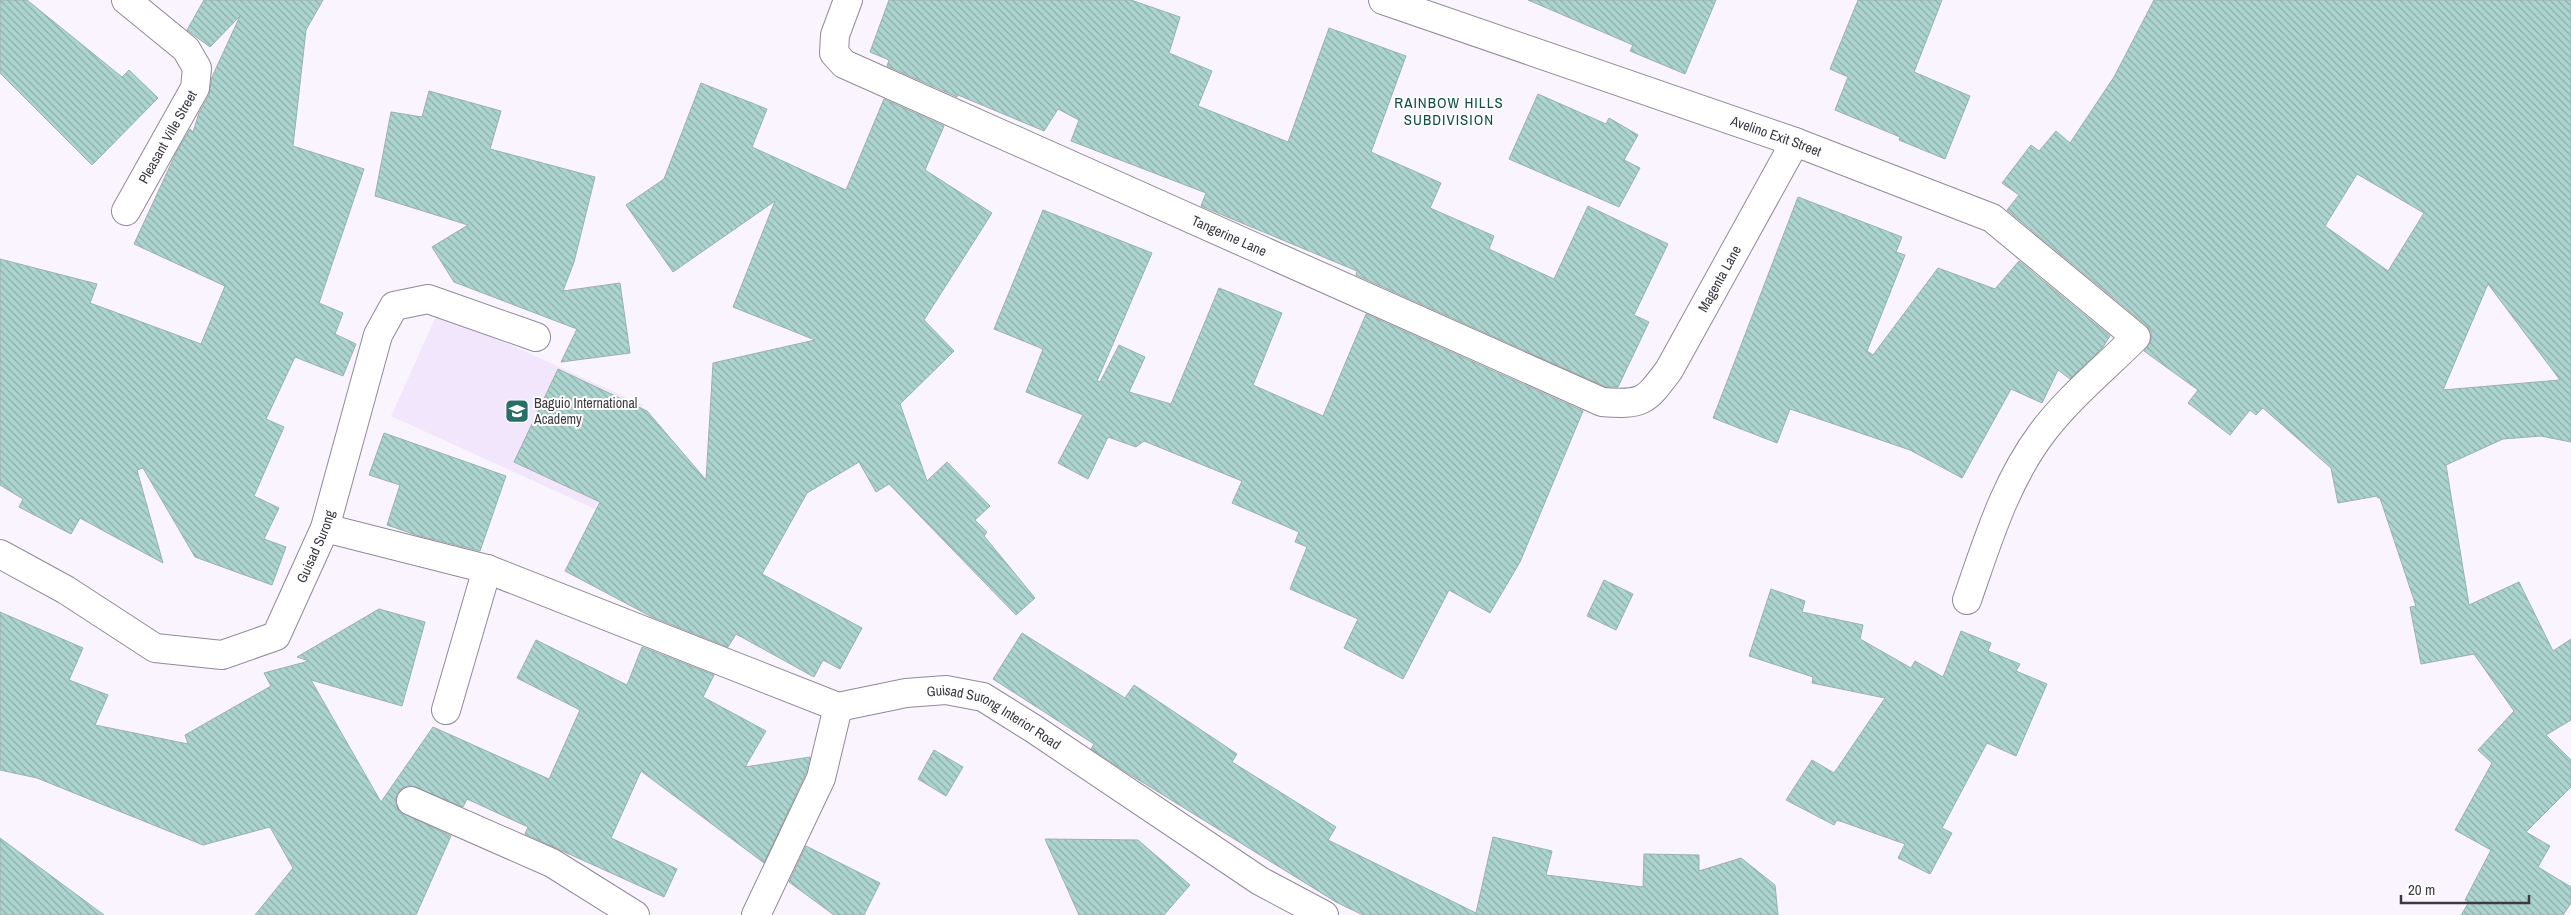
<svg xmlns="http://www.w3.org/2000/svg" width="2571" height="915" font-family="'Archivo Narrow',sans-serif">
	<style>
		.built { fill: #f2e6fd }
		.building { fill: url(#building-back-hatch); stroke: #9cb1ae; fill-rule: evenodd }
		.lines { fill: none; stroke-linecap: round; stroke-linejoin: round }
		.minor-casing { stroke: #918998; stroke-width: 30 }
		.minor { stroke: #fff; stroke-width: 28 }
		.labels { text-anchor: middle; stroke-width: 4; stroke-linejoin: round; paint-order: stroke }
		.street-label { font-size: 14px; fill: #3e3a41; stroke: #fff }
		.poi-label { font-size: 14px; fill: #3e3a41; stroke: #fff; text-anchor: start }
		.neighbourhood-label { font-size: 15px; letter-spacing: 1px; fill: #134f49; stroke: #fff }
	</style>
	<defs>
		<pattern id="building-back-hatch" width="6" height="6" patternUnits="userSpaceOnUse" patternTransform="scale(1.25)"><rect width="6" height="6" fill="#acd5cf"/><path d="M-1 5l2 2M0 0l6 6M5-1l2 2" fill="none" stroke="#8daeaa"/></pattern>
	</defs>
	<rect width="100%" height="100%" fill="#f9f4fe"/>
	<path class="built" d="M438,312L643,405L595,509L391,416Z"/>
	<g class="building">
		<path d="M0,0H27L122,77L129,70L158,98L92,165L0,73Z"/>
		<path d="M204,0H323L306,30L293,146L364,169L319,303L343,313L335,334L356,344L343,376L295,357L266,419L284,427L254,496L279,508L264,539L286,547L272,585L195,557L143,468L137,470L163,563L80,518L71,534L19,507L23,499L0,485V259L97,284L90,303L201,344L225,286L134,244L176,153L190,129L193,132L199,113L209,95L212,77L240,16L210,47L187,30Z"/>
		<path d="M889,0H1131L1180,17L1169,53L1212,71L1198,106L1288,142L1329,28L1406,56L1371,152L1441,183L1430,208L1494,236L1489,249L1554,279L1588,206L1668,244L1634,315L1649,322L1618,387H1606L1356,275L1357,271L1201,206L1206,193L1071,141L1079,120L1058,109L1044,131L958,95L957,97L887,66L889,60L870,52Z"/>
		<path d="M1528,0H1716L1685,74L1630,51L1633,45Z"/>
		<path d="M1858,0H1942L1914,72L1970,96L1945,159L1899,140L1900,137L1835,110L1848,77L1830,69Z"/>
		<path d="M2154,0H2571V442L2541,436L2503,439L2446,465L2469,605L2519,582L2553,651L2571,639V720L2546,735L2571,760V787L2526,832L2550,846L2538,867L2571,887V903L2563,915H2461L2469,902L2465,900L2491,850L2455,830L2492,763L2478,750L2514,711L2474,654L2421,664L2410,607L2416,606L2380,498H2378L2377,496L2338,503L2331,468L2263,408L2256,415L2250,410L2230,435L2188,403L2198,390L2144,351L2151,340V332L2146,325L2007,210L2019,195L2002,183L2031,145L2039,151L2056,131L2070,143L2114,77ZM2357,174L2424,213L2388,271L2325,226ZM2488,284L2560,380L2443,390Z"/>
		<path d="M701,83L767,109L752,147L846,190L884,99L944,126L925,170L992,213L924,320L954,351L900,404L927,481L947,462L990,506L975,520L987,532L984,536L1035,598L1016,615L889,484L876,492L859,462L807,493L762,574L862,628L840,669L823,660L814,677L736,634L728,647L652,617L565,571L600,502L514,462L558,369L647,411L706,480L713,363L815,340L733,307L775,201L673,272L626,205L664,179Z"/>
		<path d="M429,91L501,111L490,149L595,177L574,262L563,291L620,283L630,353L561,362L577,329L454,282L432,247L468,225L375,196L391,112L422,117Z"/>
		<path d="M1538,94L1606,124L1609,118L1638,135L1624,160L1640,168L1619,207L1509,159Z"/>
		<path d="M1798,197L1902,237L1896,252L1905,255L1867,351L1873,355L1938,268L1995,289L2019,261L2110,336L2103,347L2070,379L2058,370L2042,403L2011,389L1962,478L1910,450L1790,409L1777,443L1713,418Z"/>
		<path d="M1043,210L1152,253L1097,381L1100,382L1119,345L1145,357L1129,392L1171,404L1219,288L1282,313L1253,385L1323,416L1366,314L1583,411L1520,562L1490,613L1449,590L1403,679L1344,648L1358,619L1290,589L1307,547L1295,542L1299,532L1232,503L1242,481L1144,441L1136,447L1108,437L1088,479L1058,463L1083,415L1026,392L1043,349L994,329Z"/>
		<path d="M384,433L506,476L480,551L416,535L387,525L400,485L369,475Z"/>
		<path d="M1604,580L1633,594L1616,630L1587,616Z"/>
		<path d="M1771,589L1805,601L1802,612L1863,625L1860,639L1911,668L1915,661L1943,677L1961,631L1991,643L1988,651L2020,664L2016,671L2047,684L2016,756L1987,743L1942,828L1952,833L1930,874L1898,858L1905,844L1837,820L1834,825L1786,800L1812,760L1834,773L1885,698L1812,683L1813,677L1749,656Z"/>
		<path d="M379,609L425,622L402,706L311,680L381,802L433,727L549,779L580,710L517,678L536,640L627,685L642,647L714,675L703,697L766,731L745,767L810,757L806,773L764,863L641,771L611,838L677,869L664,897L525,834L528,827L467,799L463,807L410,785L402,788L397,794L395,802L399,811L451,836L416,915H255L293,868L270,827L203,845L37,778L0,770V612L83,648L69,680L108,695L95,725L188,744L185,735L271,686L264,673L309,661L297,657Z"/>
		<path d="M1022,633L1125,698L1134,685L1237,754L1232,762L1336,827L1328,840L1476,913L1493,837L1552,851L1546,875L1643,887L1644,854L1699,855V871L1741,858L1775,885L1778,915H1363L1336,902L1126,772L1091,749L1094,744L993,679Z"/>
		<path d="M934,750L963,767L946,796L918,779Z"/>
		<path d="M0,838L104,915H0Z"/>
		<path d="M1045,839L1138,840L1190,885L1164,915H1079Z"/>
		<path d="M806,846L880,883L864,915H834L789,882Z"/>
	</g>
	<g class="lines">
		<g class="minor-casing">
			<g id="minor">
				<path id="s1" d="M848,0L835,35L834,53L844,64L1602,402C1643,405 1645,402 1669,370L1795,142"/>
				<path id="s2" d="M1383,0L1795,142L1992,218L2136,337C2105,368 2068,398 2042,433C2005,482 1987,543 1967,600"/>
				<path id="s3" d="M126,211L195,88L197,68L186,49L126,0"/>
				<path d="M325,528L487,569L838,707"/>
				<path id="s4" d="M0,554L66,590L155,648L222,655L276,636L325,528L378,335L394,306L428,299L536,337"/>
				<path id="s5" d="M838,707L906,693L946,690L983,697L1034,729L1260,881L1324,915"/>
				<path d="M446,710L487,569"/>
				<path d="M411,801L552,863L635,915"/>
				<path d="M756,915L821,778L838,707"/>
			</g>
		</g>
		<use href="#minor" class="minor"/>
	</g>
	<defs>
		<g id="school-square" transform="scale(1.25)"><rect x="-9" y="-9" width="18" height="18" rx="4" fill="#266e67" stroke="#fff"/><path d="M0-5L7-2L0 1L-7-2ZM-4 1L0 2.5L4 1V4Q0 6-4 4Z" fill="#fff"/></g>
	</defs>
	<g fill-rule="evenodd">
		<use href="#school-square" x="517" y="411"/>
	</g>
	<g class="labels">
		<g class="street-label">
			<text dy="5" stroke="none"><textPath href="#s3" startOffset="85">Pleasant Ville Street</textPath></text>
			<text dy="5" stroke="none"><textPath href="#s2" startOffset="416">Avelino Exit Street</textPath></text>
			<text dy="5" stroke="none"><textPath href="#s1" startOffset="492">Tangerine Lane</textPath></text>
			<text dy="5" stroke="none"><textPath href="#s1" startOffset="1085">Magenta Lane</textPath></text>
			<text dy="5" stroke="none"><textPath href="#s4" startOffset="404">Guisad Surong</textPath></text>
			<text dy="5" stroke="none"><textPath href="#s5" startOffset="164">Guisad Surong Interior Road</textPath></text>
		</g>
		<g class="poi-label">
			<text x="534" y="408">Baguio International<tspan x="534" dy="16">Academy</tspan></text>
		</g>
		<g class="neighbourhood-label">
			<text x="1449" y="108">RAINBOW HILLS<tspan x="1449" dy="17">SUBDIVISION</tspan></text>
		</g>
	</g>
	<path d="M2401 895v8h128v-8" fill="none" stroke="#3e3a41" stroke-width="2.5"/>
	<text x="2408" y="895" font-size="15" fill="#3e3a41" stroke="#ffffff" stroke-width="4" paint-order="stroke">20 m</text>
</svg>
